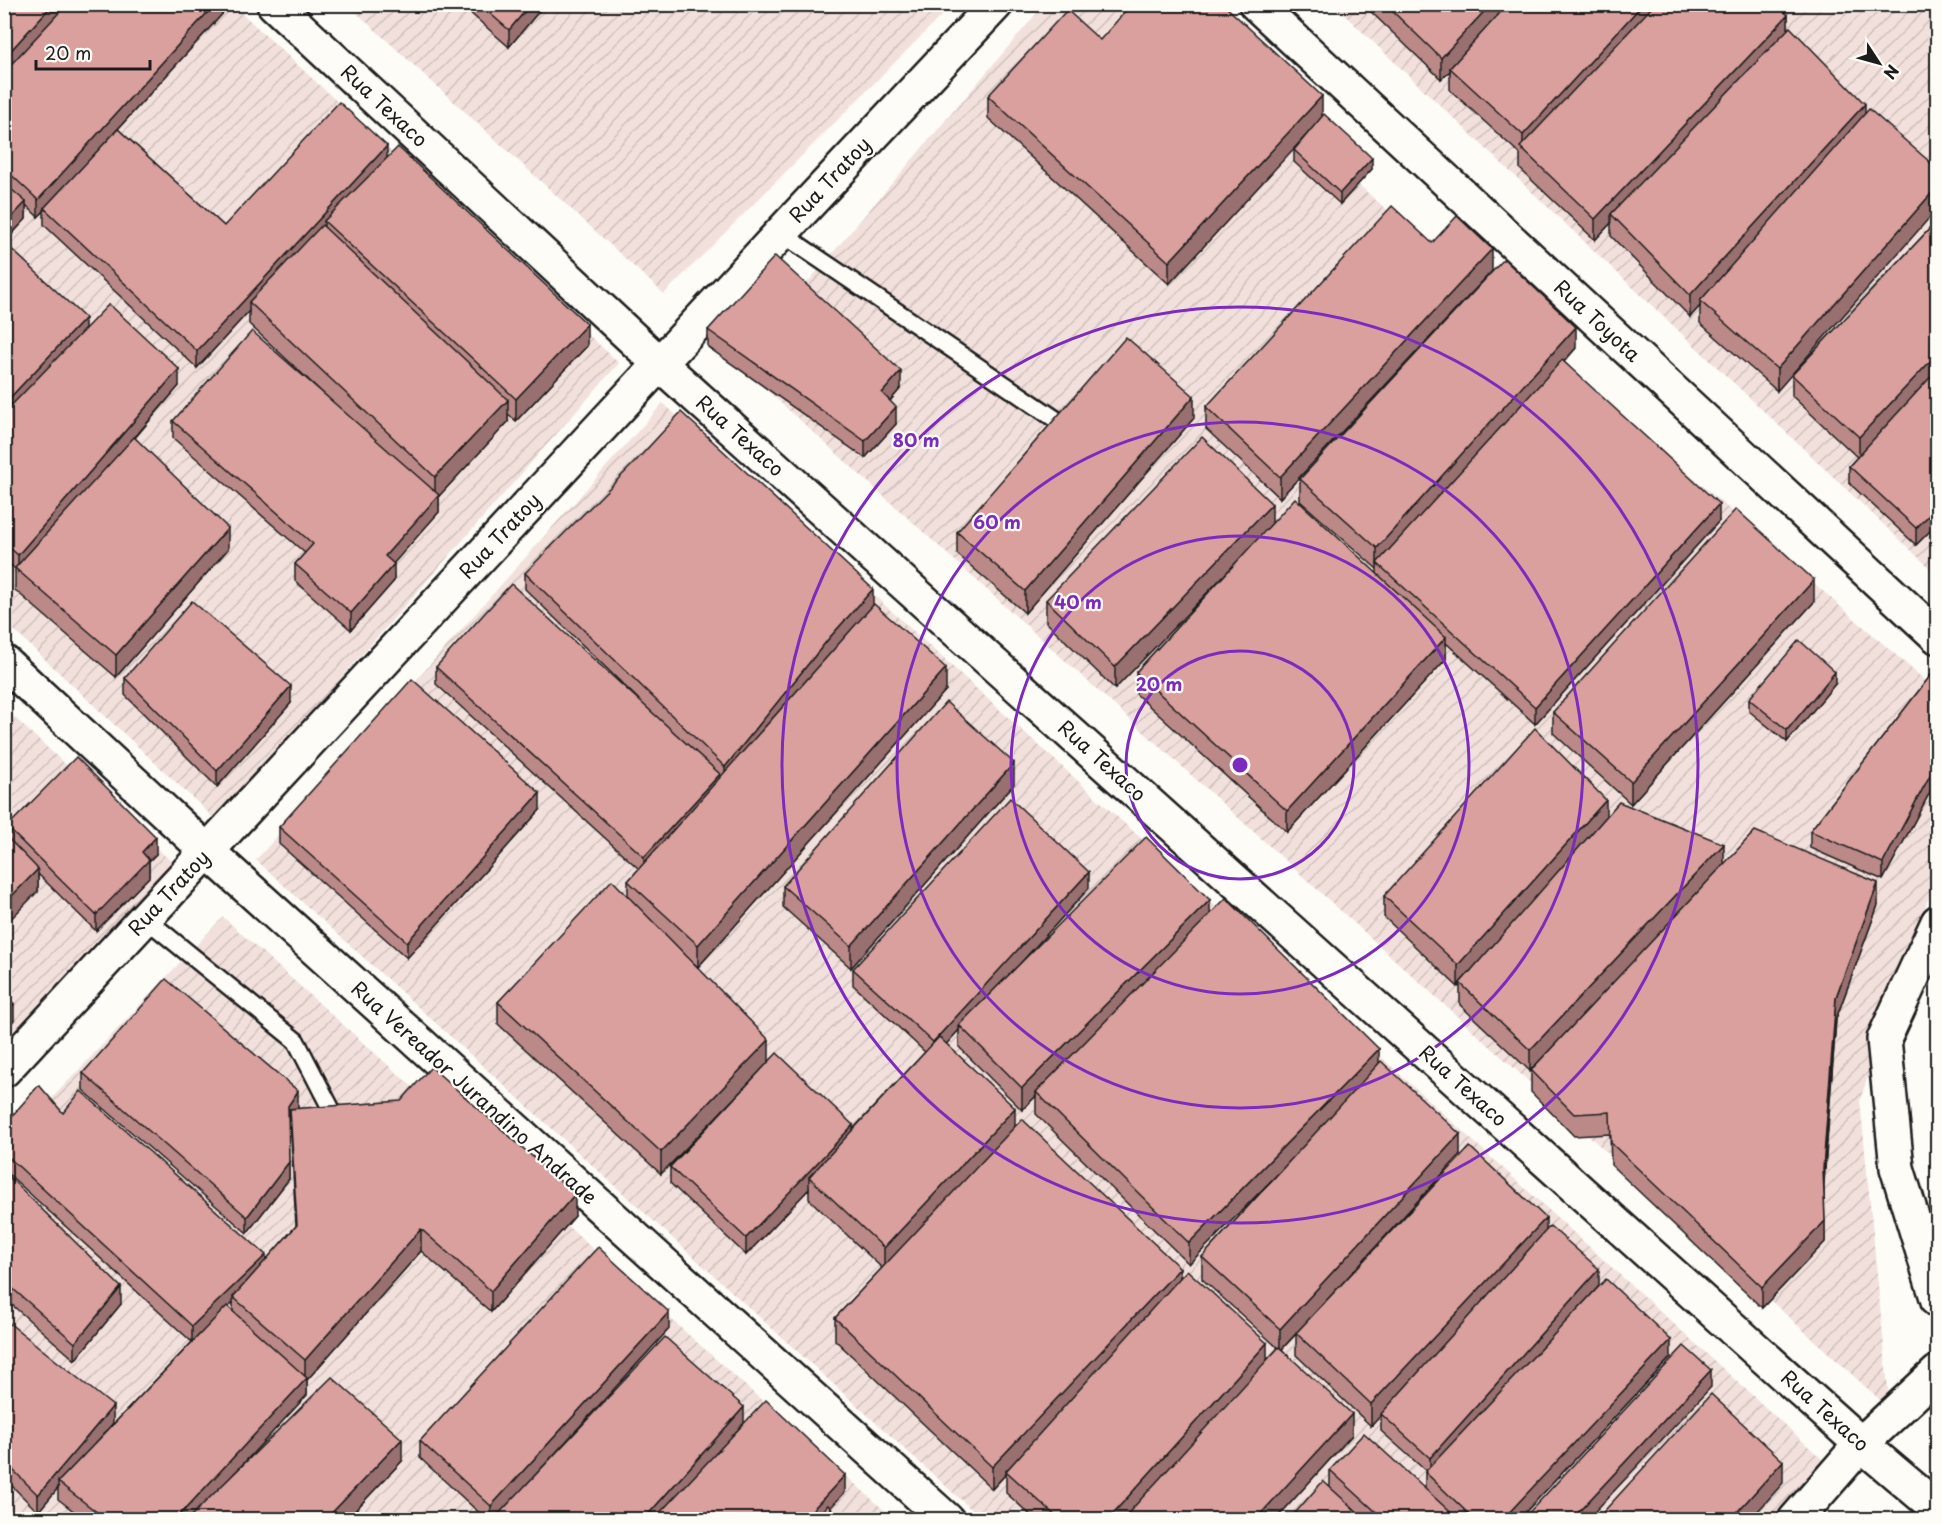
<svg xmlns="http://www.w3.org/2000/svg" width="1942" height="1524" font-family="'Playpen Sans',sans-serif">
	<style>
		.industrial { fill: url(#industrial-furrows) }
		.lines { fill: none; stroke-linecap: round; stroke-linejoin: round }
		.service-casing { stroke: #1c1c1c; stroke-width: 21 }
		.minor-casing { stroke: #1c1c1c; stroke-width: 38 }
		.service { stroke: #fdfcf7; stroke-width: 16 }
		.minor { stroke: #fdfcf7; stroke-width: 33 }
		.wall { fill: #bb8a88; stroke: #1c1c1c; stroke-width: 1.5; fill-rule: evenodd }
		.shaded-wall { fill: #99706f; stroke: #1c1c1c; stroke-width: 1.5 }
		.building { fill: #daa09e; stroke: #1c1c1c; stroke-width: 1.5 }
		.ring { fill: none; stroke: #7b2cbf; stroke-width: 3 }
		.labels { text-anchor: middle; stroke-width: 4.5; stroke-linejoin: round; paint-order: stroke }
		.street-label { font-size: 20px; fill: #1c1c1c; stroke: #fdfcf7 }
		.centre { fill: #7b2cbf; stroke: #fdfcf7; stroke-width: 3 }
		.ring-label { font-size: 18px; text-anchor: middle; font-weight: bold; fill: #7b2cbf; stroke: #fdfcf7; stroke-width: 4.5; stroke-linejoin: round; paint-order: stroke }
	</style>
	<defs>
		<pattern id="industrial-furrows" width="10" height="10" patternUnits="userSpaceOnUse" patternTransform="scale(1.5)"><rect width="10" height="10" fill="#f2e0dc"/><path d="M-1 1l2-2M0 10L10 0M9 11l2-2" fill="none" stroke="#cfc0bc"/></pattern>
	</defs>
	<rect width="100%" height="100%" fill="#fdfcf7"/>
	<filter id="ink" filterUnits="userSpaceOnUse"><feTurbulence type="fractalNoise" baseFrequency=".0167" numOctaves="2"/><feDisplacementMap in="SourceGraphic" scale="12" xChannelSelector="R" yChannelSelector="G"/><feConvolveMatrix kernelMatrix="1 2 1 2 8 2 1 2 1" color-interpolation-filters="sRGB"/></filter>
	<g filter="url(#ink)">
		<g class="industrial">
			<path d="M4,5H233L619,363L216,820L5,622Z"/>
			<path d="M348,5H952L664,294Z"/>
			<path d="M1044,5H1153L1937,691V872L1860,1100L1890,1409L738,364Z"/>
			<path d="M1334,5H1937V575Z"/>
			<path d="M663,403L1832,1468L1783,1519H982L256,860Z"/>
			<path d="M4,708L174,864L5,1044H4Z"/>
			<path d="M223,917L894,1519L14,1520L5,1511V1148Z"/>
		</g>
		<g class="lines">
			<g class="service-casing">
				<g id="service">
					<path d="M781,233L1067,427"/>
					<path d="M145,918L296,1041L340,1126"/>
				</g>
			</g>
			<g class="minor-casing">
				<g id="minor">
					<path d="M274,4L660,364L1861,1444L1938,1509"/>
					<path d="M1256,4L1938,637"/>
					<path d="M4,662L207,851L947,1520"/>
					<path d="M1938,922L1884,1039L1897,1168L1938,1301"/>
					<path d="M4,1070L781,233L996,4"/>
					<path d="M1795,1520L1861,1444L1938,1372"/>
				</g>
			</g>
			<use href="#service" class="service"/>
			<use href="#minor" class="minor"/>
		</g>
		<g class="wall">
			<path d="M4,4H225V11L118,129L224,226L387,158L587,346L516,421L508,414V422L439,496V512L393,563L394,581L351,630L295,581V564L305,553L173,438V421L328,398L249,324V311L197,368L44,225V211L38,217L26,205V219L5,242L85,329L179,386L135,438L228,549L116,677L15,590V569L4,559Z"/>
			<path d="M460,4H545L509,47Z"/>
			<path d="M1368,4H1776L1788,15L1777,391L1700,323V306L1690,317L1611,236V223L1595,240L1520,169V154L1450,90V71L1441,79L1368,9Z"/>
			<path d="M1100,40L1322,117L1372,169L1340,204L1294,162V150L1312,128L1169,284L988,118V96Z"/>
			<path d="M1938,220V523L1916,545L1849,483V466L1857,457L1792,396V375Z"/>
			<path d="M1432,243L1492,271L1280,498L1206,429V407Z"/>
			<path d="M708,330L901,388L890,401L896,424L865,458L708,347Z"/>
			<path d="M1576,348L1564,362L1719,521L1535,724L1446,643V659L1287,832L1136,694V672L1240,558L1115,689L1046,622V600L1272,524L1377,574V569L1300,501V479Z"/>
			<path d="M1194,418L1025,613L957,554V532Z"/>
			<path d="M525,573L873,606L946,690L698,967L690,960L769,1061L853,1129L925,1052L853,985V969L1089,888L1024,959L1210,915L1379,1063L1460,1155L1324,1303L1546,1231L1599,1286L1671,1357L1518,1520H1289L1330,1486V1470L1425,1488V1472L1426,1471L1381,1431V1415L1371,1426L1296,1355V1334L1282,1349L1352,1435L1275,1520H1036L1006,1493V1474L992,1489L835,1340V1318L882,1268L809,1199V1189L746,1255L670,1183V1167L733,1099L661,1174L498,1024V1002L628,896V881L639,869L436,684V667L638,699L525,589ZM959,1030V1047L1022,1110L1036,1096V1114L1189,1264L1281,1170L1202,1257V1279L1278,1348L1267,1360L1015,1127L946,1044Z"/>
			<path d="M1814,602L1631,804L1553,733V712Z"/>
			<path d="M1938,666V777L1883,880L1810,848V831Z"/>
			<path d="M125,678L291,703L217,787L125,695Z"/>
			<path d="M1835,684L1787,742L1749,711V699Z"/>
			<path d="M1014,784L851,968L783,907V886Z"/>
			<path d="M540,810L407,958L279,844V827Z"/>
			<path d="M1606,818L1724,864L1878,905L1836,1019L1824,1184L1825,1242L1762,1308L1611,1165L1610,1134L1574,1136L1531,1092V1070L1561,1039L1530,1071L1460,1005V985L1458,987L1384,917V896Z"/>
			<path d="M7,827L156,854L149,861V877L96,931L38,874V891L7,837Z"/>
			<path d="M83,1073L298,1108L575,1216L491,1312L421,1251L307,1380V1395L236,1471L402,1461L346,1520H85L58,1499V1488L38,1512L4,1478V1319L113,1423L102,1436L192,1342L4,1170V1125L63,1113L266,1260L296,1226L290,1119L288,1122L289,1179L247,1233L83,1090ZM233,1303V1312L228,1307Z"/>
			<path d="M4,1172L121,1304L75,1360L4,1298Z"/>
			<path d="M669,1329L534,1476L744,1423L845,1492L830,1507L840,1520H487L420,1458V1441Z"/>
		</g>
		<g class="shaded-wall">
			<path d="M53,4H68L4,75V58Z"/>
			<path d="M215,4H225V11L45,209L44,208V211L38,217V200Z"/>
			<path d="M531,4H545L509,47V30Z"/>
			<path d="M1491,4H1512L1450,68V71L1441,79V58Z"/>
			<path d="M1643,4H1663L1523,150V135Z"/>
			<path d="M1788,15V37L1611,214V223L1595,240V219Z"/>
			<path d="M1322,96V118L1169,284V262Z"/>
			<path d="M1865,104V125L1700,301V306L1690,317V295Z"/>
			<path d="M387,146V163L324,221V231L249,302V311L197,368V351Z"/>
			<path d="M1372,158V169L1340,204V193Z"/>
			<path d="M1938,186V208L1777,391V369Z"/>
			<path d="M26,202V219L4,242V225Z"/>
			<path d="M1492,249V271L1280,498V477Z"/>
			<path d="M85,318V335L4,421V404Z"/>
			<path d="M587,324V346L516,421V399Z"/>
			<path d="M1576,327V348L1380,566L1377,563V569V548Z"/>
			<path d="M1938,353V375L1859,459V437Z"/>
			<path d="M179,369V386L18,572V555Z"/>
			<path d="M901,371V388L882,410V393Z"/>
			<path d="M1194,396V418L1025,613V591Z"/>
			<path d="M508,400V422L439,496V512L385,573V556L435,499V477Z"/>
			<path d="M896,407V424L865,458V441Z"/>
			<path d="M1272,504V525L1115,689V667Z"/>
			<path d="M1719,504V521L1535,724V707Z"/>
			<path d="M1938,506V523L1916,545V528Z"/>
			<path d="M228,528V549L116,677V655Z"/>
			<path d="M394,564V581L351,630V613Z"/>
			<path d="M1814,580V602L1631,804V782Z"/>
			<path d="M873,589V606L725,784V767L830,637Z"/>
			<path d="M1446,637V659L1287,832V811Z"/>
			<path d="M946,668V690L698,967V945Z"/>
			<path d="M1835,672V684L1787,742V730Z"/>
			<path d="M291,686V703L217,787V771Z"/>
			<path d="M1938,760V777L1883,880V863Z"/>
			<path d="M1014,763V784L851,968V946Z"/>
			<path d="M720,774V791L644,874V857Z"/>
			<path d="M540,793V810L407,958V942Z"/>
			<path d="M1606,800V822L1460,983L1458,987V965Z"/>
			<path d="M156,837V854L149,861V877L96,931V915L142,852Z"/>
			<path d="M1724,844V866L1530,1071V1050Z"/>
			<path d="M38,869V891L4,926V904Z"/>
			<path d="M1089,872V888L961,1028L959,1025V1030L933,1059V1042Z"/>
			<path d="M1878,883V905L1836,1019L1823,1191V1169L1836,997Z"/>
			<path d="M1210,900V922L1036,1092V1096L1022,1110V1088Z"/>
			<path d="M14,1004V1020L4,1032V1015Z"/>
			<path d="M769,1040V1062L661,1174V1152Z"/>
			<path d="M1379,1049V1071L1189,1264V1243Z"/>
			<path d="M298,1091V1108L290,1109V1119L288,1123V1106Z"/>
			<path d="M1015,1108V1130L884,1270V1248Z"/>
			<path d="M853,1125V1142L809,1177V1189L746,1255V1238Z"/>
			<path d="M1460,1134V1155L1280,1351V1329Z"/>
			<path d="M289,1162V1179L247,1233V1217Z"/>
			<path d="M575,1194V1216L491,1312V1291Z"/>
			<path d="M1546,1218V1240L1371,1426V1404Z"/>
			<path d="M1825,1221V1242L1762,1308V1287Z"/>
			<path d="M421,1229V1251L307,1380V1395L191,1520H175L305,1380V1360Z"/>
			<path d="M266,1255V1272L233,1297V1303L192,1342V1326Z"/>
			<path d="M1180,1268V1290L1006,1471V1474L992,1489V1467Z"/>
			<path d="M1599,1269V1286L1430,1474V1458Z"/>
			<path d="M121,1287V1304L75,1360V1343Z"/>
			<path d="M669,1312V1329L494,1520H491V1506Z"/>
			<path d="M1671,1340V1357L1518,1520H1502Z"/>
			<path d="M1267,1343V1364L1127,1520H1107Z"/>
			<path d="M1711,1370V1387L1587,1520H1571Z"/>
			<path d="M113,1406V1423L61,1484L58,1482V1488L38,1512V1495Z"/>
			<path d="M744,1407V1423L658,1520H643Z"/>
			<path d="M1352,1414V1435L1275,1520H1255Z"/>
			<path d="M402,1439V1461L346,1520H325Z"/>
			<path d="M1783,1461V1483L1750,1520H1730Z"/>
			<path d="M845,1475V1492L819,1520H803Z"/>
		</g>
		<g class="building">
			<path d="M4,4H53L4,58Z"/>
			<path d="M67,4H215L38,200L4,168V72Z"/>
			<path d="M479,4H531L509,30Z"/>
			<path d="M1132,4H1223L1322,96L1169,262L988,96L1067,10L1100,40Z"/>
			<path d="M1385,4H1491L1441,58Z"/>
			<path d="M1508,4H1643L1523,135L1450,68Z"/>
			<path d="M1655,4H1776L1788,15L1595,219L1520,147Z"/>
			<path d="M1790,27L1865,104L1690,295L1611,214Z"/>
			<path d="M339,102L387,146L197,351L44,208L118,129L224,226Z"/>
			<path d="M1869,109L1938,169V186L1777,369L1700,301Z"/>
			<path d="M1324,114L1372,158L1340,193L1294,150Z"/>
			<path d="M398,147L587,324L516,399L324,221Z"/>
			<path d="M4,183L26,202L4,225Z"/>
			<path d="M1392,206L1432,243L1457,216L1492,249L1280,477L1206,407Z"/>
			<path d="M1938,220V353L1859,437L1792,375Z"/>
			<path d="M322,225L508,400L435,477L249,302Z"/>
			<path d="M4,242L85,318L4,404Z"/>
			<path d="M775,256L901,371L882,393L896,407L865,441L708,330Z"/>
			<path d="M1504,259L1576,327L1377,548L1300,479Z"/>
			<path d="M109,304L179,369L18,555L4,543V413Z"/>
			<path d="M252,331L439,495L385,556L394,564L351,613L295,564L313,544L173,421Z"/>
			<path d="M1126,337L1194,396L1025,591L957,532Z"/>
			<path d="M1562,360L1719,504L1535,707L1377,563Z"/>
			<path d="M1938,369V506L1916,528L1849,466Z"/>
			<path d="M681,412L873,589L830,637L725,767L525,573L634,463Z"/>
			<path d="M134,437L228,528L116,655L15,568Z"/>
			<path d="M1202,437L1272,504L1115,667L1046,600Z"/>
			<path d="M1295,498L1446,637L1287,811L1136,672Z"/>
			<path d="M1736,509L1814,580L1631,782L1553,712Z"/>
			<path d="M511,584L720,774L644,857L436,667Z"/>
			<path d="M192,601L291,686L217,771L125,678Z"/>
			<path d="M874,604L946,668L698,945L628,881Z"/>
			<path d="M1799,640L1835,672L1787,730L1749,699Z"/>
			<path d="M1938,666V760L1883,863L1810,831Z"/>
			<path d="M412,679L540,793L407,942L279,827Z"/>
			<path d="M946,702L1014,763L851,946L783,886Z"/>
			<path d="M1535,728L1606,800L1458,965L1384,896Z"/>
			<path d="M76,757L156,837L142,852L149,860L96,915L7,827Z"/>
			<path d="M1010,798L1089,872L933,1042L853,969Z"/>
			<path d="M1619,802L1724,844L1530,1050L1460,983Z"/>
			<path d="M1755,831L1878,883L1836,997L1823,1169L1825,1221L1762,1287L1611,1143L1610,1112L1574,1114L1531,1070Z"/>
			<path d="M4,834L38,869L4,904Z"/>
			<path d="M1146,837L1210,900L1022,1088L959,1025Z"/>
			<path d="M612,880L769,1040L661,1152L498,1002Z"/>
			<path d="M1226,898L1379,1049L1189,1243L1036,1092Z"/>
			<path d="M166,979L298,1091L288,1106L289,1162L247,1217L83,1073Z"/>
			<path d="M4,994L14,1004L4,1015Z"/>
			<path d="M939,1037L1015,1108L884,1248L809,1177Z"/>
			<path d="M777,1053L853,1125L746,1238L670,1167Z"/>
			<path d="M1381,1061L1460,1134L1280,1329L1202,1257Z"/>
			<path d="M431,1067L575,1194L491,1291L421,1229L305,1360L233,1297L297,1225L290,1109L401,1101Z"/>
			<path d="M39,1085L63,1113L81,1091L266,1255L192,1326L4,1153V1125Z"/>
			<path d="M1022,1119L1180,1268L992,1467L835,1318Z"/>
			<path d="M1470,1147L1546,1218L1371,1404L1296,1333Z"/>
			<path d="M4,1172L121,1287L75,1343L4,1281Z"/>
			<path d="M1550,1226L1599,1269L1430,1458L1381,1414Z"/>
			<path d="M598,1247L669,1312L491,1506L420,1441Z"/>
			<path d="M1187,1270L1267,1343L1107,1520H1060L1006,1471Z"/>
			<path d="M1606,1279L1671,1340L1502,1520H1475L1425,1472Z"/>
			<path d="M227,1306L307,1378L175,1520H107L58,1482Z"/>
			<path d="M4,1319L113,1406L38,1495L4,1461Z"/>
			<path d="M665,1337L744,1407L643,1520H493Z"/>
			<path d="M1684,1346L1711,1370L1571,1520H1522Z"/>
			<path d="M1279,1347L1352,1414L1255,1520H1122Z"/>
			<path d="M332,1377L402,1439L325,1520H187Z"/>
			<path d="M1711,1394L1783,1461L1730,1520H1596Z"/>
			<path d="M766,1400L845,1475L803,1520H653Z"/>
			<path d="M1364,1433L1459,1520H1385L1330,1470Z"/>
			<path d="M1323,1481L1366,1520H1289Z"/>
			<path d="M828,1505L840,1520H814Z"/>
			<path d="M1867,1513L1873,1520H1861Z"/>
		</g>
	</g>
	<g class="ring">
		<circle cx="1240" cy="765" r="114"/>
		<circle cx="1240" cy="765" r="229"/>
		<circle cx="1240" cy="765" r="343"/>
		<circle cx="1240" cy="765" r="458"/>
	</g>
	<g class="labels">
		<g class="street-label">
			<text transform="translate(384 106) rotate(43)" y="7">Rua Texaco</text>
			<text transform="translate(830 180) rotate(-47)" y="7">Rua Tratoy</text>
			<text transform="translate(1597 321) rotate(43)" y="7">Rua Toyota</text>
			<text transform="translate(740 436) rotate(42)" y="7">Rua Texaco</text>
			<text transform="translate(500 536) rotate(-47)" y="7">Rua Tratoy</text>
			<text transform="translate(1102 761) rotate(42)" y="7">Rua Texaco</text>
			<text transform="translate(169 893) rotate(-47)" y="7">Rua Tratoy</text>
			<text transform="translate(1463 1086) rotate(42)" y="7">Rua Texaco</text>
			<text transform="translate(474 1093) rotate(42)" y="7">Rua Vereador Jurandino Andrade</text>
			<text transform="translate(1825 1411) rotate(42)" y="7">Rua Texaco</text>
		</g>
	</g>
	<circle cx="1240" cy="765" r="9" class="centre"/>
	<g class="ring-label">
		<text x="916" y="447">80 m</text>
		<text x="997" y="529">60 m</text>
		<text x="1078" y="609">40 m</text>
		<text x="1159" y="691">20 m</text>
	</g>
	<rect width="1942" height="1524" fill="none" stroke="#fdfcf7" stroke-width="24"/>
	<rect x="12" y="12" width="1918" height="1500" fill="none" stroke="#1c1c1c" stroke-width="2" filter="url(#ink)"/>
	<g transform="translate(1879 63) rotate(126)" stroke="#fdfcf7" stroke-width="4.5" paint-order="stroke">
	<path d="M0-4.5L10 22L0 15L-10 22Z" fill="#1c1c1c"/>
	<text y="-9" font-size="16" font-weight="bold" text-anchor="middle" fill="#1c1c1c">N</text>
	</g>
	<path d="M36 60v9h114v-9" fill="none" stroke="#1c1c1c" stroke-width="3"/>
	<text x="45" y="60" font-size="18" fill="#1c1c1c" stroke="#fdfcf7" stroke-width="4.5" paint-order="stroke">20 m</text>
</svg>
